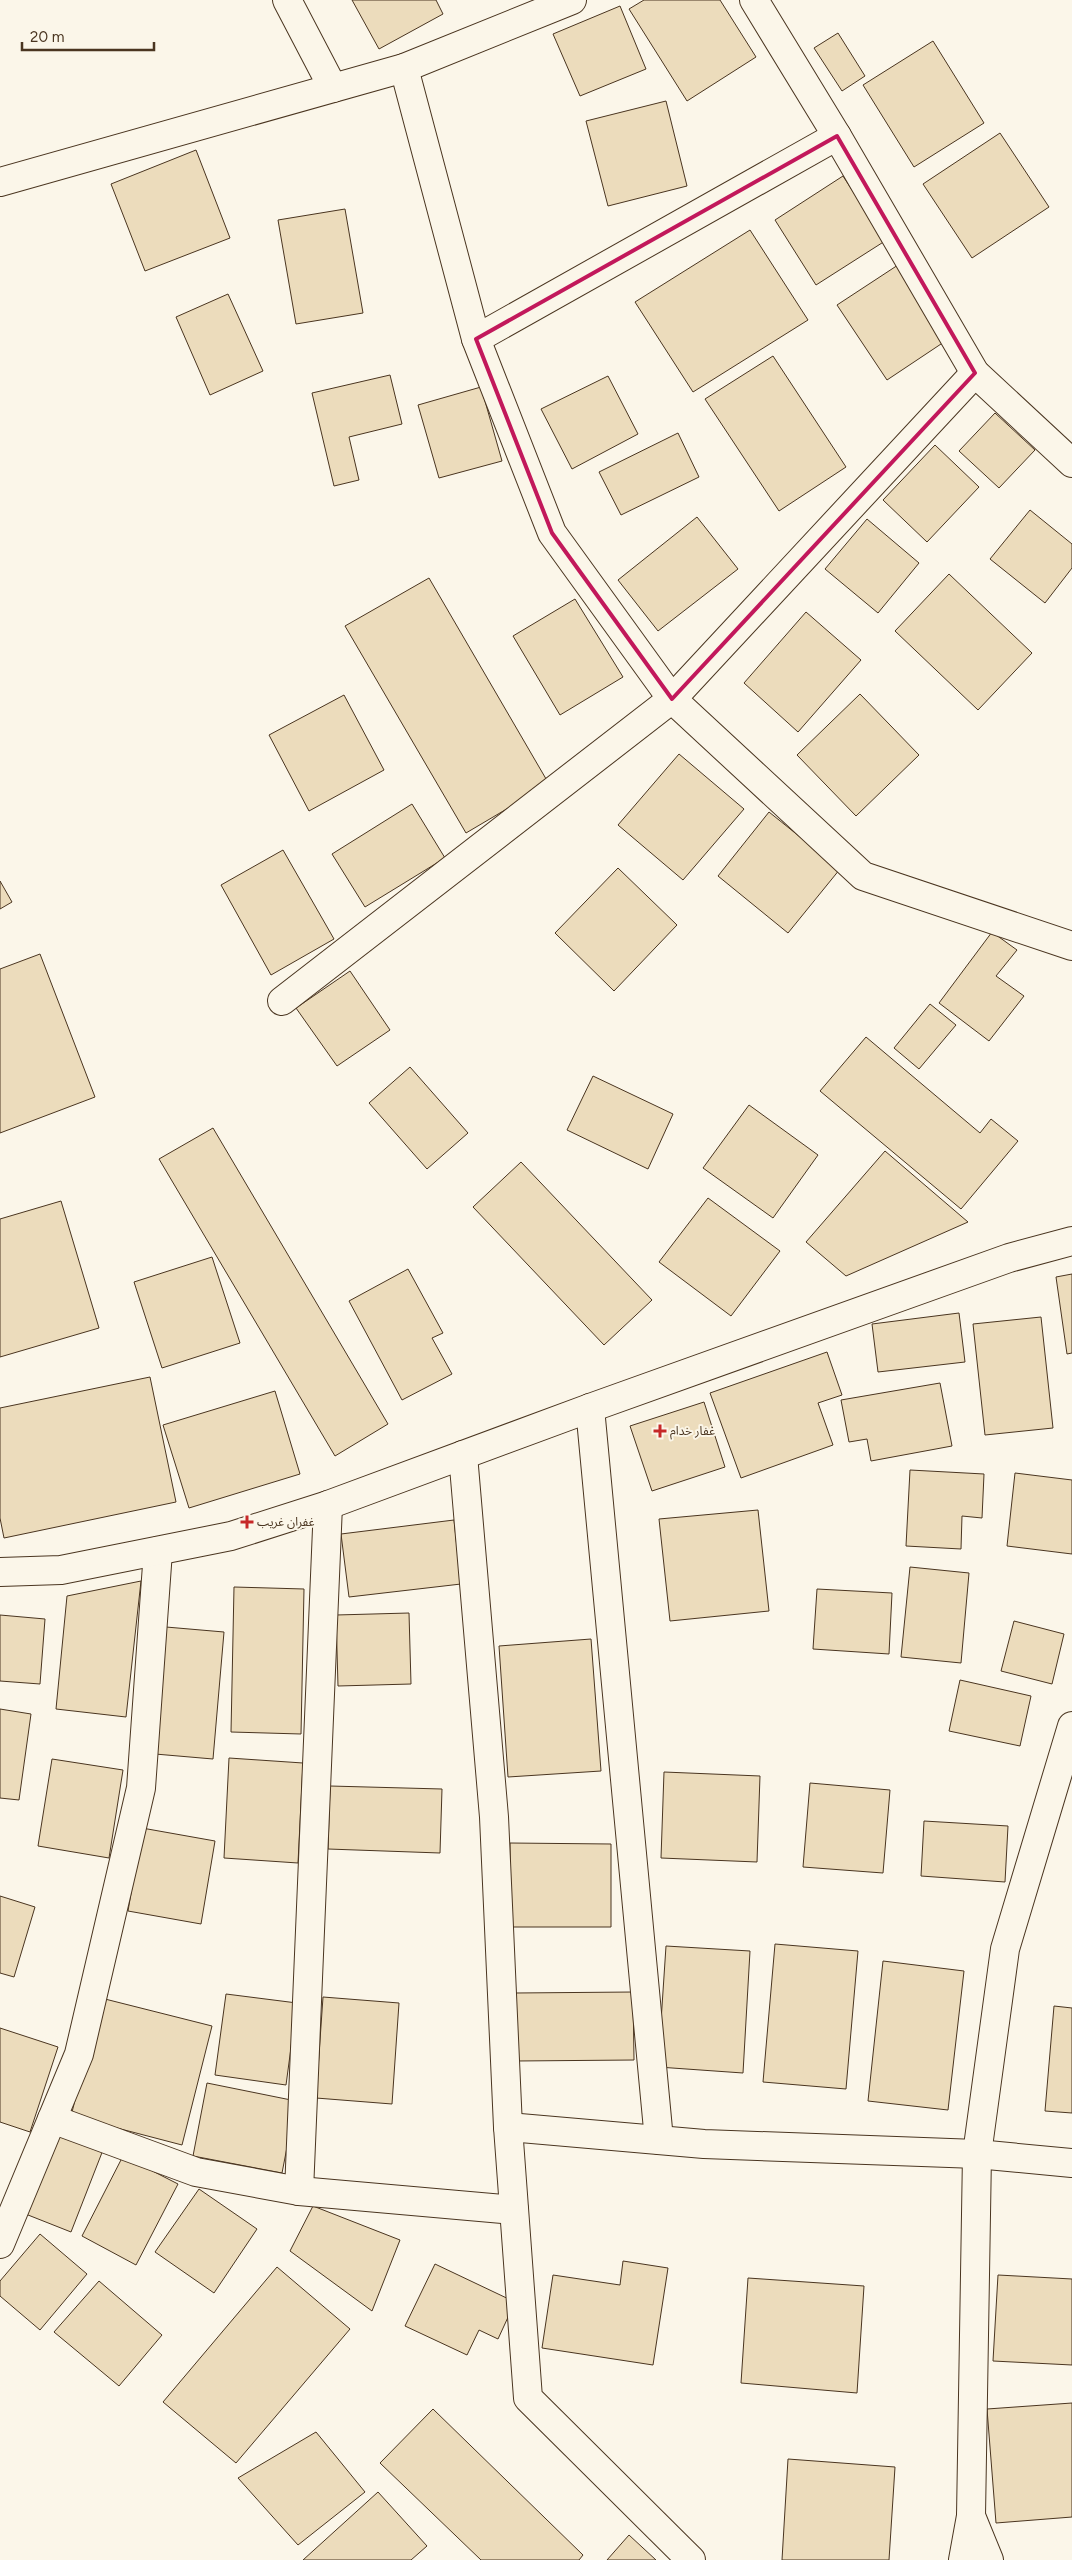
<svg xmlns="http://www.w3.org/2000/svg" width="1072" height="2560" font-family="Figtree,'Noto Sans Arabic',sans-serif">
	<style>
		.building { fill: #ecdcbc; stroke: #4a3520 }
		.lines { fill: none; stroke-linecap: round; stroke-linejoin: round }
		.minor-casing { stroke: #4a3520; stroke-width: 30 }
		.tertiary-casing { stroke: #4a3520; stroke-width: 30 }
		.minor { stroke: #fbf6e9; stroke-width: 28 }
		.tertiary { stroke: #fbf6e9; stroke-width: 28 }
		.marked { fill: none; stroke: #c2185b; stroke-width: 4; stroke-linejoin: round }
		.poi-dot { fill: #c62828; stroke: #fbf6e9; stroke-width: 2 }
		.labels { text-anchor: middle; stroke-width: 4; stroke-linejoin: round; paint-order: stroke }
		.poi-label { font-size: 12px; fill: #4a3520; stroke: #fbf6e9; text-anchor: start }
	</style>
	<rect width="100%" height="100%" fill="#fbf6e9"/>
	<g class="building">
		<path d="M352,0H436L443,14L379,49Z"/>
		<path d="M644,0H720L756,57L687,101L629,9Z"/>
		<path d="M620,6L646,69L580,96L553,34Z"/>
		<path d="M838,33L865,76L842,91L814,48Z"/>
		<path d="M933,41L984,123L914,167L863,85Z"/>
		<path d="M666,101L687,186L608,206L586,121Z"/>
		<path d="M1000,133L1049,207L972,258L923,184Z"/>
		<path d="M196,150L230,238L145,271L111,184Z"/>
		<path d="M843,176L885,241L816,285L775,220Z"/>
		<path d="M345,209L363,313L296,324L278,220Z"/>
		<path d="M750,230L808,320L693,392L635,302Z"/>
		<path d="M898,265L947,340L887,380L837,305Z"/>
		<path d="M228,294L263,371L210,395L176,317Z"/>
		<path d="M773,356L846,467L779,511L705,399Z"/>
		<path d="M390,375L402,424L349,437L359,480L334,486L312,393Z"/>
		<path d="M608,376L638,434L572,469L541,409Z"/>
		<path d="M481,387L502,461L439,478L418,405Z"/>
		<path d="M995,413L1035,450L999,488L959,451Z"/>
		<path d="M678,433L699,477L621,515L599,472Z"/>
		<path d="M935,445L979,487L927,542L883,500Z"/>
		<path d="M1030,510L1072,544V568L1045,603L990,559Z"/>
		<path d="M697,517L738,569L658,631L618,580Z"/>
		<path d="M867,519L919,563L878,613L825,569Z"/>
		<path d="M949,574L1032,653L978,710L895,631Z"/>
		<path d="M429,578L549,784L466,833L345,626Z"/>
		<path d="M575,599L623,677L560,715L513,636Z"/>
		<path d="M806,612L861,660L798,732L744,683Z"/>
		<path d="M860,694L919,755L856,816L797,755Z"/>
		<path d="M344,695L384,770L309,811L269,735Z"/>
		<path d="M679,754L744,809L683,880L618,825Z"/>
		<path d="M412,804L445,858L365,907L332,854Z"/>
		<path d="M769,812L840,869L788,933L718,876Z"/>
		<path d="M283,850L334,939L271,975L221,885Z"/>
		<path d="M618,868L677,925L614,991L555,933Z"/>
		<path d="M0,881L12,902L0,909Z"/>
		<path d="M992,932L1017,950L996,976L1024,996L989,1041L939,1003Z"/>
		<path d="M40,954L95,1097L0,1133V969Z"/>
		<path d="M350,971L390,1030L337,1066L296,1008Z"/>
		<path d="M930,1004L956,1025L919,1069L894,1048Z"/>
		<path d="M866,1037L980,1133L991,1119L1018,1141L961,1209L820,1091Z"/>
		<path d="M410,1067L468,1133L427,1169L369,1103Z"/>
		<path d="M593,1076L673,1114L648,1169L567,1130Z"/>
		<path d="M749,1105L818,1155L773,1218L703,1168Z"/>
		<path d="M213,1128L388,1424L335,1456L159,1159Z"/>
		<path d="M885,1151L968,1222L846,1276L806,1242Z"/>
		<path d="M521,1162L652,1300L604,1345L473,1207Z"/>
		<path d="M708,1198L780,1251L731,1316L659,1262Z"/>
		<path d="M61,1201L99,1328L0,1357V1219Z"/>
		<path d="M212,1257L240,1343L162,1368L134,1282Z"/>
		<path d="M408,1269L443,1333L432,1338L452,1374L402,1400L349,1301Z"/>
		<path d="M1072,1274V1353L1067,1354L1056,1277Z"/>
		<path d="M959,1313L965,1362L878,1372L872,1324Z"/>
		<path d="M1041,1317L1053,1428L985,1435L973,1324Z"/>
		<path d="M827,1352L842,1395L818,1403L833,1445L741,1478L710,1393Z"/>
		<path d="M150,1377L176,1502L4,1538L0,1518V1408Z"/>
		<path d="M940,1383L952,1446L871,1461L867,1439L849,1442L841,1400Z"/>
		<path d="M275,1391L300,1474L189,1508L163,1425Z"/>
		<path d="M704,1402L725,1467L652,1491L630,1426Z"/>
		<path d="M910,1470L984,1474L982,1518L962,1516L961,1549L906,1546Z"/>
		<path d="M1015,1473L1072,1480V1554L1007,1546Z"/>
		<path d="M758,1510L769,1611L670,1621L659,1519Z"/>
		<path d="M454,1520L461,1584L349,1597L341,1534Z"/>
		<path d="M910,1567L969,1573L961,1663L901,1657Z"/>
		<path d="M141,1581L126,1717L56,1709L67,1596Z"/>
		<path d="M234,1587L304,1589L301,1734L231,1732Z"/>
		<path d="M817,1589L892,1593L889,1654L813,1649Z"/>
		<path d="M409,1613L411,1684L338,1686L336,1615Z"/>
		<path d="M0,1615L45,1619L40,1684L0,1681Z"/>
		<path d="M1014,1621L1064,1634L1052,1684L1001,1671Z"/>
		<path d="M166,1627L224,1632L213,1759L155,1754Z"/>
		<path d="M591,1639L601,1771L508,1777L499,1646Z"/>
		<path d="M960,1680L1031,1696L1020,1746L949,1731Z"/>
		<path d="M0,1709L31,1714L19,1800L0,1798Z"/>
		<path d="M229,1758L303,1763L298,1863L224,1858Z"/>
		<path d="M52,1759L123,1770L109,1858L38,1846Z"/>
		<path d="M664,1772L760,1776L757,1862L661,1858Z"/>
		<path d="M810,1783L890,1790L883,1873L803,1867Z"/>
		<path d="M330,1786L442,1789L440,1853L328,1849Z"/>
		<path d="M924,1821L1008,1826L1005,1882L921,1876Z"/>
		<path d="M142,1828L215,1841L201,1924L128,1911Z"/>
		<path d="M510,1843L611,1844V1927H510Z"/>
		<path d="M0,1896L35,1907L14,1977L0,1973Z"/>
		<path d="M775,1944L858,1951L846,2089L763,2082Z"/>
		<path d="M666,1946L750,1951L743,2073L658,2067Z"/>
		<path d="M883,1961L964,1971L948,2110L868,2101Z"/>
		<path d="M633,1992L634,2060L516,2061L515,1993Z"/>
		<path d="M226,1994L297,2003L286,2085L215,2075Z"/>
		<path d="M323,1997L399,2003L392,2104L316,2098Z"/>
		<path d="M101,1998L212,2026L182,2145L71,2116Z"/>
		<path d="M1054,2006L1072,2008V2113L1045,2111Z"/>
		<path d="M0,2028L58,2047L30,2132L0,2122Z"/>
		<path d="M207,2083L296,2101L282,2173L193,2156Z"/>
		<path d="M55,2130L103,2150L71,2232L23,2213Z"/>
		<path d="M123,2156L178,2184L136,2265L82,2236Z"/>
		<path d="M199,2189L257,2229L214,2293L155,2252Z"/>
		<path d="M313,2206L400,2240L372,2311L290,2251Z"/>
		<path d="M40,2234L87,2274L40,2330L0,2296V2281Z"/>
		<path d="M623,2261L668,2268L653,2365L542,2348L553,2275L620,2285Z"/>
		<path d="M435,2264L515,2302L498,2339L479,2330L467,2355L405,2326Z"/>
		<path d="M277,2267L350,2329L236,2463L163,2402Z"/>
		<path d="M998,2275L1072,2279V2365L993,2361Z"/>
		<path d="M748,2278L864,2286L857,2393L741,2383Z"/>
		<path d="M99,2281L162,2335L119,2386L54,2332Z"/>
		<path d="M1072,2403V2517L996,2523L987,2409Z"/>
		<path d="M433,2409L583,2555L579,2560H481L380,2463Z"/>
		<path d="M316,2432L365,2492L298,2545L238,2478Z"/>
		<path d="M788,2459L895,2467L889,2560H782Z"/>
		<path d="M378,2492L427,2546L411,2560H303Z"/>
		<path d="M629,2535L656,2560H607Z"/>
	</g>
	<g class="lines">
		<g class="minor-casing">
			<g id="minor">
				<path d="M287,0L333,88"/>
				<path d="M754,0L837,136L975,373L1072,463"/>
				<path d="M404,68L476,339L552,533L672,699L863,876L1072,946"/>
				<path d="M0,182L404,68L572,0"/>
				<path d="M476,339L837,136"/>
				<path d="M282,1001L672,699L975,373"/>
				<path d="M590,1408L659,2140"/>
				<path d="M463,1455L494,1817L508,2127L528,2398L691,2560"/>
				<path d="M52,2119L196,2172L299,2191L514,2210"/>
				<path d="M508,2127L704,2144L977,2154L1072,2163"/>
				<path d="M299,2191L328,1505"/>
				<path d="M0,2244L79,2054L141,1788L158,1551"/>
				<path d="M971,2516L989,2560"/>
				<path d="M963,2560L971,2516L977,2154L1005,1949L1072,1726"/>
			</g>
		</g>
		<g class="tertiary-casing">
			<path id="tertiary" d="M0,1572L61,1570L231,1536L328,1505L590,1408L1009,1258L1072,1241"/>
		</g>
		<use href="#minor" class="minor"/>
		<use href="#tertiary" class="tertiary"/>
	</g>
	<path class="marked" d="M837,136L975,373L672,699L552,533L476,339Z"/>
	<g class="poi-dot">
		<path d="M657.5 1423.5h5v5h5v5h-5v5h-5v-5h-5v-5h5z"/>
		<path d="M244.5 1514.5h5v5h5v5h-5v5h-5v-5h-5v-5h5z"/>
	</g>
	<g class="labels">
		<g class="poi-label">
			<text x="670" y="1435">غفار خدام</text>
			<text x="257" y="1526">غفران غريب</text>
		</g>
	</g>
	<path d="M22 42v8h132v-8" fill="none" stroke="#4a3520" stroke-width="2.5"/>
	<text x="30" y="42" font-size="15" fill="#4a3520" stroke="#fbf6e9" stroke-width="4" paint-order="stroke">20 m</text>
</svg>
